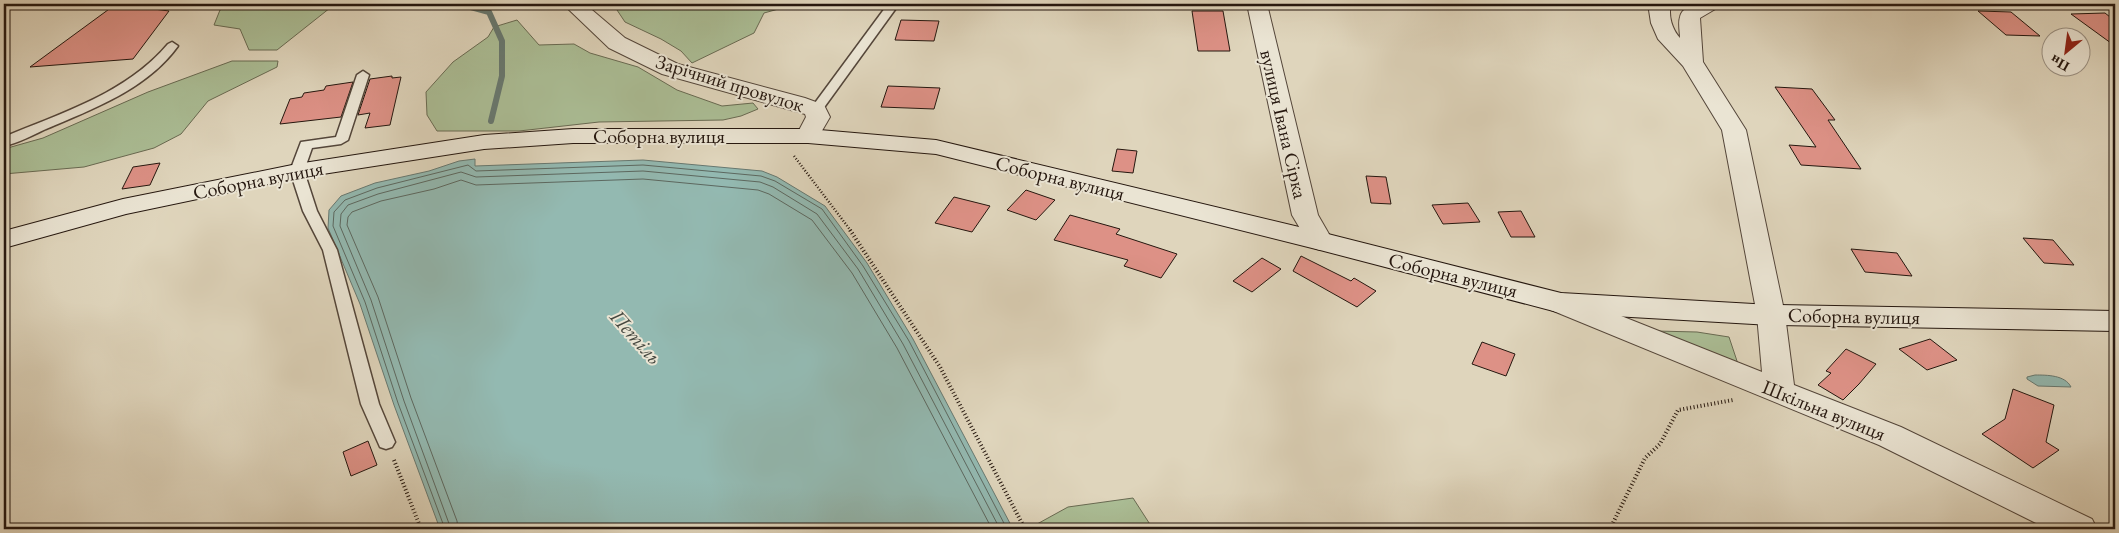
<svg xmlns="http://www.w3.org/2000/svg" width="2119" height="533" font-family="'EB Garamond',serif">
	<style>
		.green { fill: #abbe96; stroke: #686a52 }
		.water { fill: #93b9b1; stroke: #677870 }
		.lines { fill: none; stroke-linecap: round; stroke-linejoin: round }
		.shore { stroke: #5c6860; stroke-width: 1 }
		.stream { stroke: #677870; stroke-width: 6 }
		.building { fill: #dd9186; stroke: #25170f }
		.lane-casing { stroke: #54463a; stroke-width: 3 }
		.street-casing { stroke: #54463a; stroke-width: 2 }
		.secondary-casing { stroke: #25170f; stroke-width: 2 }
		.path-far1 { stroke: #25170f; stroke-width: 2.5; stroke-dasharray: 1 2; stroke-linecap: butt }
		.path { stroke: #25170f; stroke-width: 4; stroke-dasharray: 1 2.5; stroke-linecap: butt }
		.lane { fill: #eae4d3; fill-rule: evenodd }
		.street { fill: #eae4d3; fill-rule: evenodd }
		.secondary { fill: #eae4d3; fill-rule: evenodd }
		.labels { text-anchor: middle; stroke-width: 4; stroke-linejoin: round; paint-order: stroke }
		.street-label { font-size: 20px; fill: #25170f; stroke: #eae4d3 }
		.water-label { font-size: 21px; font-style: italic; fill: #464840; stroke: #eae4d3 }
	</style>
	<rect width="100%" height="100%" fill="#dfd5bc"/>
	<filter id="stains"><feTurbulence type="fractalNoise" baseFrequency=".004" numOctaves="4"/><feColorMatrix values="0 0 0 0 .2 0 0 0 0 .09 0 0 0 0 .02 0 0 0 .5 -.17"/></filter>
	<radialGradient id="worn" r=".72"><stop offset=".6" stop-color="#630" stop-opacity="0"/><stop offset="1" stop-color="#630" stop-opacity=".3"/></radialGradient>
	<g class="green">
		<path d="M231,4H335L277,50H249L240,29L214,25L220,10Z"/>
		<path d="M613,4H833L826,6L793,5L764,13L754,33L692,63L681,51L661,39L625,22Z"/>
		<path d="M517,20L539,45L574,44L590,53L638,67L677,90L722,106L753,103L758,109L741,116L723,120L599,122L519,131H437L427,115L426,92L453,62L488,37L494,27Z"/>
		<path d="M232,61H278L277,67L208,101L181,134L154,148L84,167L4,174V149L43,138L148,92Z"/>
		<path d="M1656,331L1697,332L1729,337L1738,364Z"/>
		<path d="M1133,498L1153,529H1028L1068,507Z"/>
	</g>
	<g class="water">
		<path d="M475,159V166L643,160L762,171L777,177L825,206L867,263L913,339L1013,529H440L394,405L360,304L328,228L329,210L341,196L375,183L429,171L459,161Z"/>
		<path d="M2035,375C2047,375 2065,375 2071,387L2038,386L2027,379V377Z"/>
	</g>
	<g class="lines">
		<g class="shore">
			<path d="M445,529L398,403L365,302L333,226L334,212L345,200L377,188L468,165L476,171L643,165L761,176L775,181L822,209L863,266L909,341L1007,529"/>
			<path d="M451,529L404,401L371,300L340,226L341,214L348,205L378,194L461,172L476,177L643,171L760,182L773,187L817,214L858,269L903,344L1000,529"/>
			<path d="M458,529L457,521L411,398L378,297L347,225L348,217L352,212L381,201L434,189L461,180L476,185L643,179L758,190L769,194L812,220L852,273L897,348L992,529"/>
		</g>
		<path class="stream" d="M460,4L489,12L502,41V76L491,121"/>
	</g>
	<g class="building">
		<path d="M116,4L169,11L133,59L30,67Z"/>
		<path d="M1192,11H1223L1230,51H1198Z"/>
		<path d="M1978,11L2011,12L2040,36L2006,35Z"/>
		<path d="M2105,13L2115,21V46L2071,14Z"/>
		<path d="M901,20L939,21L934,41L895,40Z"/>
		<path d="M392,76V78L401,77L390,125L365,128L370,113L358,115L370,79Z"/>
		<path d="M353,82L341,117L280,124L290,99L302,97L304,93L324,90L326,86Z"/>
		<path d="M888,86L940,88L934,109L881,107Z"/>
		<path d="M1775,87L1812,89L1835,120H1828L1861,169L1801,165L1789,145L1816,147Z"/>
		<path d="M1117,149L1137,151L1133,173L1112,171Z"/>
		<path d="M160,163L150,185L122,189L133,167Z"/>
		<path d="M1366,176L1386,177L1391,204L1371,203Z"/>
		<path d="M1026,190L1055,200L1036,220L1007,210Z"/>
		<path d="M954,197L990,206L972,232L935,223Z"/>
		<path d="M1468,203L1480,222L1443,224L1432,205Z"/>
		<path d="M1521,211L1535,237H1511L1498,212Z"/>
		<path d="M1070,215L1120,229L1116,234L1177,254L1161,278L1124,266L1128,260L1054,240Z"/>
		<path d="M2023,238L2053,240L2074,265L2044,263Z"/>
		<path d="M1851,249L1897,253L1912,276L1865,272Z"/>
		<path d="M1301,256L1351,281L1354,278L1376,291L1357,307L1293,271Z"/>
		<path d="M1262,258L1281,269L1252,292L1233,281Z"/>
		<path d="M1930,339L1957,360L1927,370L1899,349Z"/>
		<path d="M1482,342L1515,354L1506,376L1472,364Z"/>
		<path d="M1846,349L1876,364L1859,384L1843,400L1818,385L1831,373L1826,371Z"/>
		<path d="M2013,389L2054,405L2046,442L2059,450L2033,468L1982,434L2005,419Z"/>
		<path d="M368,441L377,465L351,476L343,452Z"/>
	</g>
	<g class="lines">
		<g class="lane-casing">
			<g id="lane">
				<path d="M888,4H899L820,113H812L810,110L812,107Z"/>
				<path d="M172,42L178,46C147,89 93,109 46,129C33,135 18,143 4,146V137C61,113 127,93 168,44Z"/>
				<path d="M363,71L369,75L348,140L341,144L312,148L304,171L317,211L337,250L379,404L395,442L392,447L386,449L380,447L361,404L323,250L303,211L290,171L301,142L336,137L357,75Z"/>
			</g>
		</g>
		<g class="street-casing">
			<g id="street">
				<path d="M563,4H585L625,38L678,64L805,98L824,105L830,117L816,141L808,143L800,141L796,136L806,117L805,114L662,74L609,48Z"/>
				<path d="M1247,4H1267L1318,215L1333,241L1329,247L1320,250L1311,247L1292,215Z"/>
				<path d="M1651,4H1671C1668,16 1672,29 1680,38C1680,32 1678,23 1680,17C1683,2 1709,3 1720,4L1717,8L1700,18L1703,62L1746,130L1785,315L1794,385L1901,427L2092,519L2097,529H2048L1879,445L1551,310L1547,303L1551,296L1561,293L1571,296L1762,372L1757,315L1722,130L1683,66L1658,39L1651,23L1649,10Z"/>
			</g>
		</g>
		<g class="secondary-casing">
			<path id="secondary" d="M573,129H808L936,140L1320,232L1561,293L1771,305L2115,311V331L1771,325L1561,313L1320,250L936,154L808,143H573L484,149L297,178L126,214L4,248V231L123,199L297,164L484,135Z"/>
		</g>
		<path class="path-far1" d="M794,156L851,231"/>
		<g class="path">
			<path d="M850,230L940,367L1025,529"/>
			<path d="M394,460L421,529"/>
			<path d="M1610,529L1645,458L1660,444L1678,410L1733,400"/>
		</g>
		<use href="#lane" class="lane"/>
		<use href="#street" class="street"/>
		<use href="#secondary" class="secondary"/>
	</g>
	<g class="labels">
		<g class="street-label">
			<text transform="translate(730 83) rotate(17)" y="7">Зарічний провулок</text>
			<text transform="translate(1284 124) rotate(77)" y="7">вулиця Івана Сірка</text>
			<text x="659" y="143">Соборна вулиця</text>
			<text transform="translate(1060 178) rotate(14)" y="7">Соборна вулиця</text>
			<text transform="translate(258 180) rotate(-11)" y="7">Соборна вулиця</text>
			<text transform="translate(1453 275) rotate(14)" y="7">Соборна вулиця</text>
			<text transform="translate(1854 316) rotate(1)" y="7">Соборна вулиця</text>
			<text transform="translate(1824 410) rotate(22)" y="7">Шкільна вулиця</text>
		</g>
		<g class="water-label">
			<text transform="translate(636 337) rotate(48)" y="7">Петіль</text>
		</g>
	</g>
	<rect width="2119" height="533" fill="none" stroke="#dfd5bc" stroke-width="20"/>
	<rect x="5" y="5" width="2109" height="523" fill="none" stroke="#25170f" stroke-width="2.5"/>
	<rect x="10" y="10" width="2099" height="513" fill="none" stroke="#25170f"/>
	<g transform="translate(2066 52) rotate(209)"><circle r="24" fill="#eae4d3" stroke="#9b9285"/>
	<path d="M0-4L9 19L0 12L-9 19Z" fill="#8f2418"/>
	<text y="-8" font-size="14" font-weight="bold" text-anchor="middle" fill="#25170f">Пн</text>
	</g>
	<rect width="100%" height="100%" filter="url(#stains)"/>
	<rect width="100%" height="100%" fill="url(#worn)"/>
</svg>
